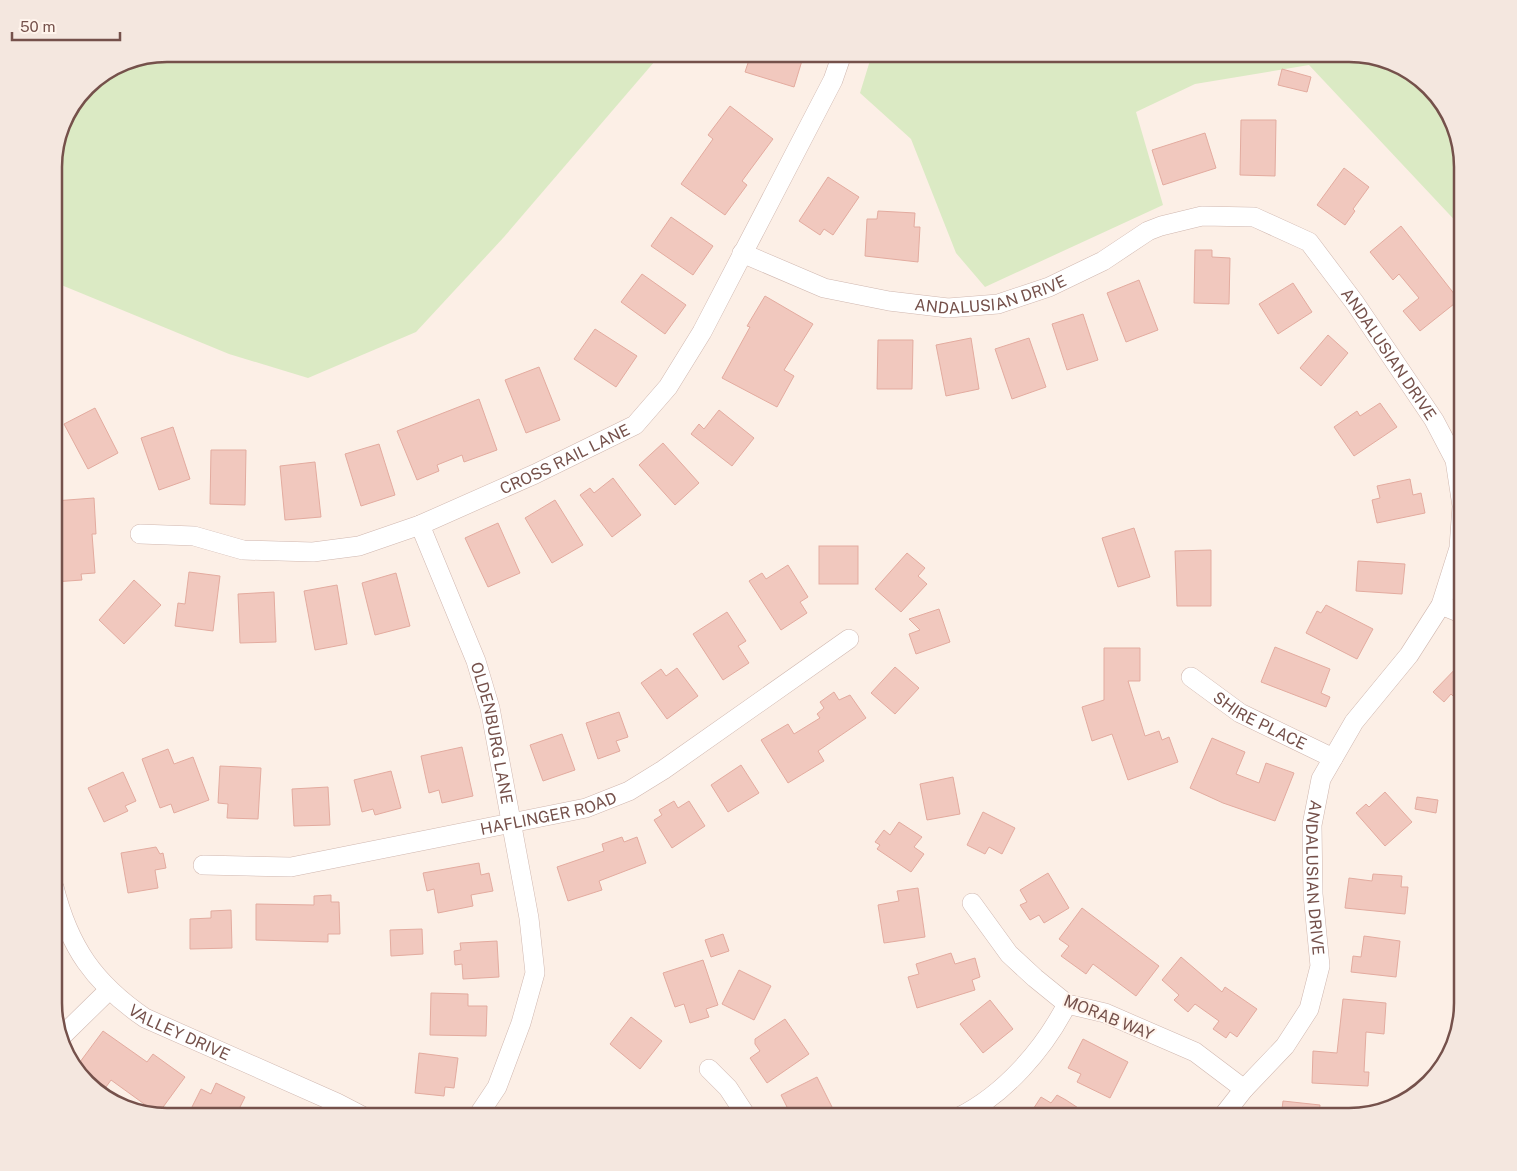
<svg xmlns="http://www.w3.org/2000/svg" width="1517" height="1171" font-family="'Public Sans',sans-serif">
	<style>
		.green { fill: #dbeac4 }
		.building { fill: #f1c8be; stroke: #e3ab9f }
		.lines { fill: none; stroke-linecap: round; stroke-linejoin: round }
		.minor-casing { stroke: #d0b7af; stroke-width: 20 }
		.minor { stroke: #fff; stroke-width: 19 }
		.labels { text-anchor: middle; stroke-width: 4; stroke-linejoin: round; paint-order: stroke }
		.street-label { font-size: 16px; fill: #75514b; stroke: #fff4ec }
		.rim { fill: none; stroke: #75514b; stroke-width: 2.5 }
	</style>
	<rect width="100%" height="100%" fill="#fcefe6"/>
	<g class="green">
		<path d="M167,54H661L504,237L416,332L308,378L229,354L54,282V159L65,117L92,82L124,62Z"/>
		<path d="M872,54H1350L1419,77L1452,117L1463,167V229L1309,65L1195,84L1136,112L1163,205L985,287L956,253L911,139L860,93Z"/>
	</g>
	<g class="building">
		<path d="M751,54H804L794,87L745,72Z"/>
		<path d="M1282,69L1311,77L1307,92L1278,85Z"/>
		<path d="M730,106L773,139L742,181L747,185L725,215L681,184L713,139L708,135Z"/>
		<path d="M1241,120H1276L1275,176L1240,175Z"/>
		<path d="M1205,133L1216,168L1163,185L1152,150Z"/>
		<path d="M1344,168L1369,187L1353,209L1355,211L1345,225L1317,205Z"/>
		<path d="M828,177L859,197L833,235L824,229L820,235L799,221Z"/>
		<path d="M878,211L915,213L914,227H920L918,262L865,256L867,219H877Z"/>
		<path d="M671,217L713,246L693,275L651,246Z"/>
		<path d="M1401,226L1459,300L1420,331L1403,311L1419,298L1399,274L1393,280L1370,252Z"/>
		<path d="M1195,250H1212V257L1230,258L1229,304L1194,303Z"/>
		<path d="M642,274L686,305L665,334L621,302Z"/>
		<path d="M1139,280L1158,330L1126,342L1107,293Z"/>
		<path d="M1293,283L1312,312L1278,334L1259,304Z"/>
		<path d="M765,296L813,324L784,370L794,376L777,407L722,378L750,327L747,326Z"/>
		<path d="M1083,314L1098,360L1067,370L1052,324Z"/>
		<path d="M595,329L637,356L616,387L574,359Z"/>
		<path d="M1328,335L1348,353L1321,386L1300,368Z"/>
		<path d="M971,338L979,389L946,396L936,345Z"/>
		<path d="M1029,338L1046,387L1012,399L995,349Z"/>
		<path d="M878,340H913L912,389H877Z"/>
		<path d="M539,367L560,420L526,433L505,380Z"/>
		<path d="M479,399L497,450L464,462L462,455L437,465L439,471L417,480L397,431Z"/>
		<path d="M1380,403L1397,427L1354,456L1334,427L1357,411L1360,416Z"/>
		<path d="M95,408L118,453L88,469L64,424Z"/>
		<path d="M719,410L754,438L732,466L691,434L699,424L704,429Z"/>
		<path d="M173,427L190,479L159,490L141,438Z"/>
		<path d="M663,443L699,483L675,505L639,465Z"/>
		<path d="M379,444L395,495L361,506L345,454Z"/>
		<path d="M211,450H246L245,505L210,504Z"/>
		<path d="M315,462L321,517L285,520L280,466Z"/>
		<path d="M613,478L641,515L612,537L580,495L590,488L594,493Z"/>
		<path d="M1410,479L1413,495L1421,493L1425,513L1377,523L1372,500L1380,498L1377,486Z"/>
		<path d="M94,498L96,534H92L95,573L81,574L82,580L54,582V501Z"/>
		<path d="M555,500L583,545L552,563L525,518Z"/>
		<path d="M498,523L520,573L488,587L465,538Z"/>
		<path d="M1134,528L1150,577L1118,587L1102,538Z"/>
		<rect x="819" y="546" width="39" height="38"/>
		<path d="M1211,550V606H1177L1175,551Z"/>
		<path d="M907,553L925,568L918,576L927,584L901,612L875,589Z"/>
		<path d="M1358,561L1405,564L1402,594L1356,591Z"/>
		<path d="M788,565L808,597L800,602L807,613L781,630L749,581L762,573L766,579Z"/>
		<path d="M189,572L220,576L213,631L175,626L178,603L185,604Z"/>
		<path d="M396,573L410,626L375,635L362,583Z"/>
		<path d="M134,580L161,605L124,644L99,620Z"/>
		<path d="M337,585L347,644L315,650L304,591Z"/>
		<path d="M274,592L276,642L240,643L238,594Z"/>
		<path d="M1326,605L1373,629L1357,659L1306,633L1317,611L1321,613Z"/>
		<path d="M939,609L950,642L916,654L909,634L920,630L909,619Z"/>
		<path d="M727,612L746,641L738,646L749,663L723,680L693,634Z"/>
		<path d="M1275,647L1330,669L1321,693L1330,697L1326,707L1261,682Z"/>
		<path d="M1104,648H1140V681H1128L1145,736L1159,731L1162,740L1169,737L1178,762L1128,780L1112,734L1092,741L1082,707L1104,700Z"/>
		<path d="M1463,661V706L1451,694L1444,702L1433,692Z"/>
		<path d="M895,667L919,688L895,714L871,693Z"/>
		<path d="M677,668L698,696L667,719L641,683L661,669L666,676Z"/>
		<path d="M834,692L839,700L850,695L866,718L818,751L824,761L788,783L761,740L788,724L794,734L820,718L817,714L824,708L820,702Z"/>
		<path d="M619,712L628,737L616,741L620,751L598,759L586,723Z"/>
		<path d="M562,734L575,770L543,781L530,745Z"/>
		<path d="M1212,738L1245,752L1236,774L1259,783L1266,763L1294,773L1275,821L1223,803L1190,788Z"/>
		<path d="M462,747L473,796L442,803L439,790L429,793L421,756Z"/>
		<path d="M168,749L174,764L193,757L209,800L174,813L171,804L160,808L142,759Z"/>
		<path d="M741,765L759,793L728,812L711,785Z"/>
		<path d="M220,766L261,768L258,819L227,818L228,804L218,803Z"/>
		<path d="M391,771L401,808L375,815L373,809L362,812L354,780Z"/>
		<path d="M123,772L136,801L125,806L128,811L104,822L88,788Z"/>
		<path d="M953,777L960,814L927,820L920,784Z"/>
		<path d="M328,787L330,825L294,826L292,789Z"/>
		<path d="M1385,792L1412,822L1385,846L1356,813L1366,804L1369,807Z"/>
		<path d="M1417,797L1438,800L1436,813L1415,809Z"/>
		<path d="M674,801L678,808L689,801L705,826L672,848L654,820L662,815L659,810Z"/>
		<path d="M983,812L1015,828L1002,854L989,847L985,854L967,845Z"/>
		<path d="M899,822L922,837L914,847L924,854L911,872L877,849L880,845L875,842L884,830L890,835Z"/>
		<path d="M622,837L624,842L637,837L646,863L599,881L602,890L568,901L557,867L604,851L602,844Z"/>
		<path d="M156,847L160,854L163,853L166,868L155,870L158,888L128,893L121,853Z"/>
		<path d="M479,863L481,875L489,873L493,891L471,895L473,906L438,913L434,889L427,891L423,873Z"/>
		<path d="M1048,873L1069,908L1044,923L1039,915L1030,920L1020,905L1027,902L1020,890Z"/>
		<path d="M1373,874L1402,876L1401,887H1408L1405,914L1345,908L1349,878L1372,881Z"/>
		<path d="M918,888L925,937L884,943L878,905L899,901L897,891Z"/>
		<path d="M331,895V902H339L340,934H328V942L256,940V904L314,905V896Z"/>
		<path d="M1082,908L1159,966L1136,996L1093,964L1086,974L1061,956L1069,946L1059,939Z"/>
		<path d="M231,910L232,948L190,949V919L211,918V911Z"/>
		<path d="M422,929L423,954L391,956L390,930Z"/>
		<path d="M723,934L729,951L711,957L705,940Z"/>
		<path d="M1364,936L1400,941L1396,977L1351,972L1353,956L1361,957Z"/>
		<path d="M497,941L499,977L463,979L462,964L455,965L454,951L461,950L460,943Z"/>
		<path d="M951,953L955,964L975,958L980,977L972,980L975,990L917,1008L908,977L919,974L916,964Z"/>
		<path d="M1181,957L1222,992L1225,987L1257,1009L1237,1037L1230,1032L1226,1038L1213,1029L1219,1021L1195,1004L1188,1012L1174,1000L1179,995L1162,980Z"/>
		<path d="M703,960L718,1005L706,1009L709,1017L690,1023L684,1004L675,1007L663,973Z"/>
		<path d="M739,970L771,986L754,1020L722,1004Z"/>
		<path d="M431,993L468,994V1006H487L486,1036L430,1035Z"/>
		<path d="M1343,999L1386,1003L1384,1034L1366,1032L1364,1072H1369L1368,1086L1312,1083L1313,1051L1337,1053Z"/>
		<path d="M990,1000L1013,1029L983,1053L960,1024Z"/>
		<path d="M631,1017L662,1041L640,1069L610,1044Z"/>
		<path d="M785,1019L809,1054L767,1083L750,1058L760,1051L755,1044V1039Z"/>
		<path d="M103,1031L147,1062L153,1054L185,1077L158,1114L111,1080L106,1087L77,1066Z"/>
		<path d="M1083,1039L1128,1062L1110,1098L1077,1082L1081,1074L1068,1068Z"/>
		<path d="M419,1053L458,1058L454,1088L445,1087L444,1096L415,1093Z"/>
		<path d="M817,1077L834,1111L820,1117H766L787,1107L781,1095Z"/>
		<path d="M216,1083L245,1097L235,1117H187L201,1089L211,1094Z"/>
		<path d="M1057,1095L1066,1100L1092,1117H1028L1041,1097L1051,1103Z"/>
		<path d="M1283,1101L1320,1105L1319,1117H1281Z"/>
	</g>
	<g class="lines">
		<g class="minor-casing">
			<g id="minor">
				<path id="s1" d="M742,253L824,288L889,301L948,308L998,304L1049,287L1103,261L1148,231L1161,226L1202,216L1254,217L1309,242L1355,303L1434,420L1455,460L1462,506L1459,548L1441,605L1409,655L1354,722L1321,779L1312,825L1313,894L1320,966L1309,1009L1285,1046L1244,1089L1222,1117"/>
				<path id="s2" d="M420,525L476,661L490,708L529,918L535,973L521,1023L497,1087L477,1117"/>
				<path id="s3" d="M140,534L194,536L243,550L313,552L359,546L420,525L535,474L635,425L668,387L702,332L833,80L842,54"/>
				<path d="M1441,605L1463,614"/>
				<path id="s4" d="M1191,677L1240,713L1333,758"/>
				<path id="s5" d="M203,865L291,867L586,808L629,791L663,770L849,639"/>
				<path id="s6" d="M54,887C69,947 94,983 145,1018L337,1103L364,1117"/>
				<path d="M972,903L1009,954L1035,978L1067,1004L1105,1013L1195,1052L1244,1089"/>
				<path d="M61,1037L109,990"/>
				<path d="M709,1069L728,1088L747,1117"/>
				<path d="M959,1117C1005,1094 1044,1049 1067,1004"/>
			</g>
		</g>
		<use href="#minor" class="minor"/>
	</g>
	<g class="labels">
		<g class="street-label">
			<text dy="6" stroke="none"><textPath href="#s1" startOffset="259">ANDALUSIAN DRIVE</textPath></text>
			<text dy="6" stroke="none"><textPath href="#s1" startOffset="739">ANDALUSIAN DRIVE</textPath></text>
			<text dy="6" stroke="none"><textPath href="#s3" startOffset="445">CROSS RAIL LANE</textPath></text>
			<text dy="6" stroke="none"><textPath href="#s4" startOffset="82">SHIRE PLACE</textPath></text>
			<text dy="6" stroke="none"><textPath href="#s2" startOffset="221">OLDENBURG LANE</textPath></text>
			<text dy="6" stroke="none"><textPath href="#s5" startOffset="351">HAFLINGER ROAD</textPath></text>
			<text dy="6" stroke="none"><textPath href="#s1" startOffset="1324">ANDALUSIAN DRIVE</textPath></text>
			<text transform="translate(1109 1017) rotate(22)" y="6">MORAB WAY</text>
			<text dy="6" stroke="none"><textPath href="#s6" startOffset="201">VALLEY DRIVE</textPath></text>
		</g>
	</g>
	<path d="M0 0H1517V1171H0ZM167 62H1349A105 105 0 0 1 1454 167V1003A105 105 0 0 1 1349 1108H167A105 105 0 0 1 62 1003V167A105 105 0 0 1 167 62Z" fill="#f4e7df" fill-rule="evenodd"/>
	<path class="rim" d="M167 62H1349A105 105 0 0 1 1454 167V1003A105 105 0 0 1 1349 1108H167A105 105 0 0 1 62 1003V167A105 105 0 0 1 167 62Z"/>
	<path d="M12 32v8h108v-8" fill="none" stroke="#75514b" stroke-width="2.5"/>
	<text x="20" y="32" font-size="15" fill="#75514b" stroke="#fff4ec" stroke-width="4" paint-order="stroke">50 m</text>
</svg>
